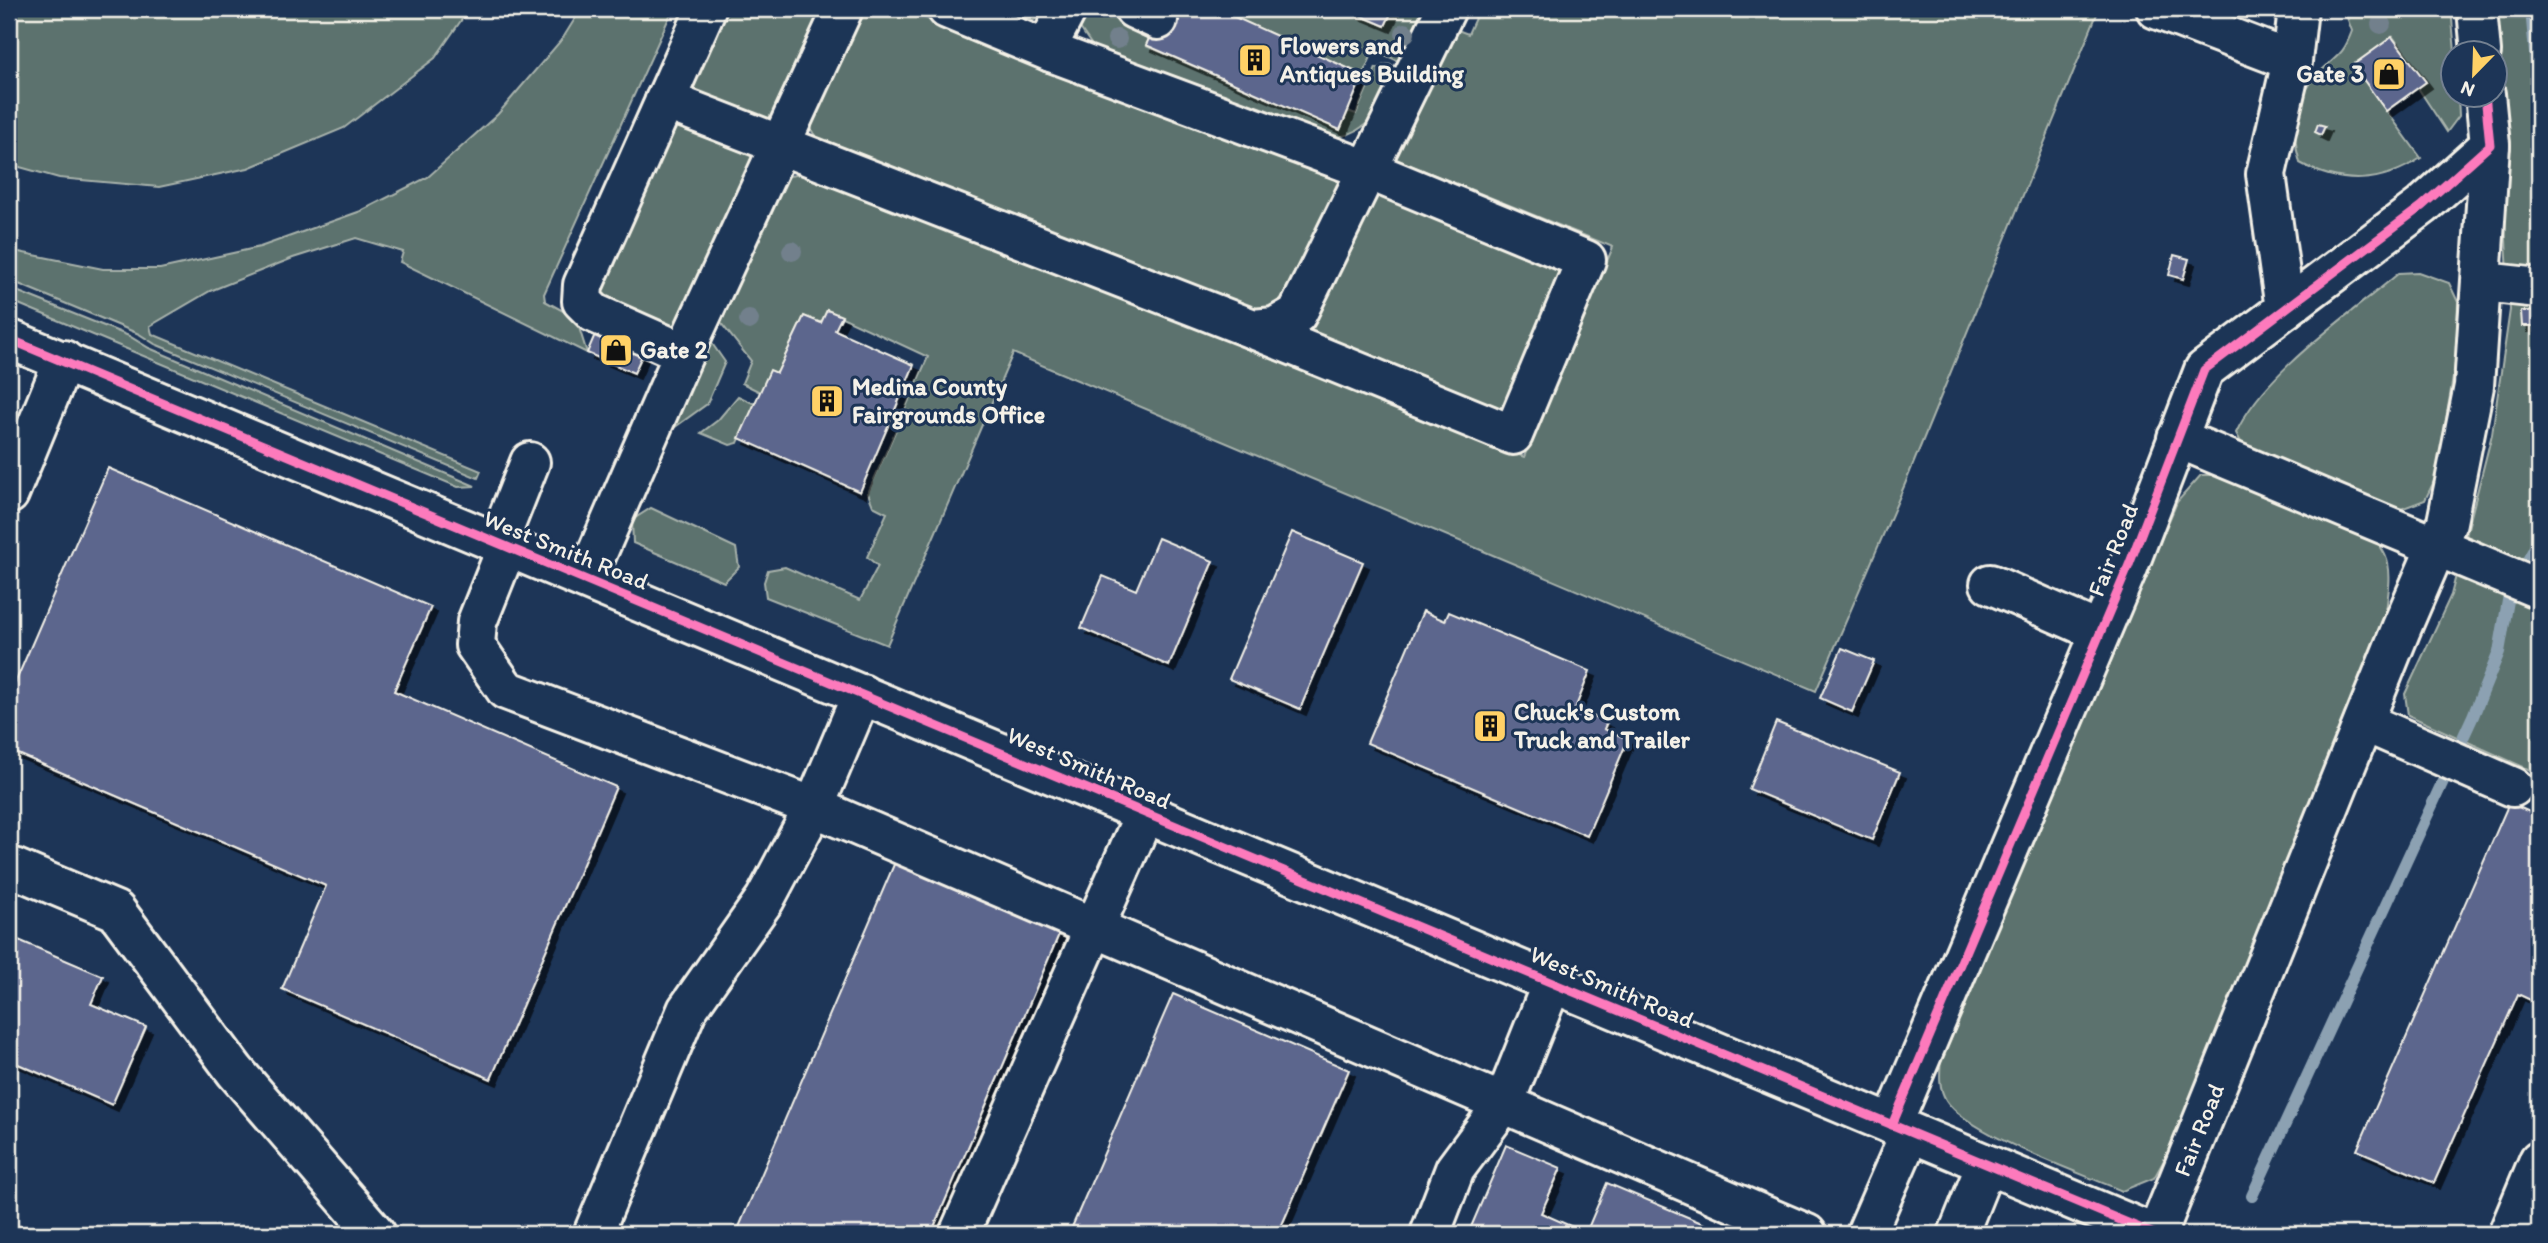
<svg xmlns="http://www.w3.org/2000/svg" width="2548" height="1243" font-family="Itim,sans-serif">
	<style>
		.green { fill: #5b726e; stroke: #a8b2ab; stroke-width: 2 }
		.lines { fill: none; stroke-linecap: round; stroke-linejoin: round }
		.stream { stroke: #8ca1b2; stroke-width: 12 }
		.building { fill: #5c668d; stroke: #f4f1e8; stroke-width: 2; filter: url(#shadow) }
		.minor-casing { stroke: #f4f1e8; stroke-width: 44 }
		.minor { stroke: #1d3557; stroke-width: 38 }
		.cycleway-casing { stroke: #1d3557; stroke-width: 13 }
		.cycleway { stroke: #fd7abc; stroke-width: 9 }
		.tree { fill: #72808c }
		.labels { text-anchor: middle; stroke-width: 6; stroke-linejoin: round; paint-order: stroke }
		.poi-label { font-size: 24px; font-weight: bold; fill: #f4f1e8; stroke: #1d3557; text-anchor: start }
		.street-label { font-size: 24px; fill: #f4f1e8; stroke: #1d3557 }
	</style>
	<defs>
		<filter id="shadow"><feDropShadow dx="6" dy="6" stdDeviation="0" flood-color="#0009"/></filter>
	</defs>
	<rect width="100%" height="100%" fill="#1d3557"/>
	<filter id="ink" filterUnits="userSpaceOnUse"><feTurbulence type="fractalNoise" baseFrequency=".0143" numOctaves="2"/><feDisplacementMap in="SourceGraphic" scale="14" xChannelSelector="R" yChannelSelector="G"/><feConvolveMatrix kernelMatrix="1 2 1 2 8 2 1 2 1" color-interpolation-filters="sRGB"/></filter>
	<g filter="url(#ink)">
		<g class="green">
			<path d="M9,9H469L435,58L344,128L248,168L159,187L59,178L9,164Z"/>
			<path d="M581,9H673L544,294L545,301L576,318L587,353L400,262L403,252L356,238L293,258L210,291L150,326L152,334L481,471L478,478L155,344L139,334L9,280V250L103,269H160L260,247L361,211L428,177L498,114L563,38Z"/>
			<path d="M728,9H825L773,120L767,123L691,90Z"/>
			<path d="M862,9H902L1338,177L1341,185L1283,307L1252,313L821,145L812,131V117Z"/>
			<path d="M991,9H1047L1044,15L1030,22Z"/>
			<path d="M1082,9H1103L1153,29L1146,46L1340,130L1348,111L1356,114L1376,68L1401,78C1378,108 1369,137 1327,138L1098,54L1080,28Z"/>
			<path d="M1217,9H1345L1384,26L1390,14L1395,16L1398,9H1434L1407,65L1374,50L1363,75Z"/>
			<path d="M1479,9H2099L1905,484L1816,691L1013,353L887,645L766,597L764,582L768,570L785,567L860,600L878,566L867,557L887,513L873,506L868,493L928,357L827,310L821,323L804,316L777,373L760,392L742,383L751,361L721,323L784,181L789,176L810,173L1524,457L1613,247L1393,158L1455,29L1468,34Z"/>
			<path d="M2202,9H2254L2235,17Z"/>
			<path d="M2344,9H2451L2455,52L2454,94L2458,95L2459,116L2447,132L2418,88L2425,82L2393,37L2353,65L2421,158C2381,184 2342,186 2300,163C2290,130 2295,98 2319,73C2337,54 2342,58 2352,31Z"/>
			<path d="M2493,9H2539V774L2408,715L2405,694L2451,595L2492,434L2510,310Z"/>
			<path d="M675,122L757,156L682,321L672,327L605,299L599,288Z"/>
			<path d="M1374,189L1564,265L1503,416L1300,327Z"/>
			<path d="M2418,272L2449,283L2458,302L2456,359L2437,475L2425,500L2401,509L2369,499L2242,444L2236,433C2263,373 2348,316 2399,273Z"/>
			<path d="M9,288L129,336L149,348L475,486L458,487L9,300Z"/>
			<path d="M711,342L725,362L707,404L671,430Z"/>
			<path d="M738,396L755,404L738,443L730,445L701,433L718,420Z"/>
			<path d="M2201,475H2236L2364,529C2395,555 2391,574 2386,611L2173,1144L2154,1178L2122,1191C2082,1173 1967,1134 1946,1100C1938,1087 1940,1072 1941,1058L2177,502Z"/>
			<path d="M651,508L736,548L739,567L724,582L633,543L632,520Z"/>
		</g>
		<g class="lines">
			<g class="stream">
				<path d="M2531,9L2539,97"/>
				<path d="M2252,1196L2473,716L2499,652L2509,595L2539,540"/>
			</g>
		</g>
		<g class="building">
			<path d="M1163,9H1217L1363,75L1340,130L1146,45Z"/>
			<path d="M1345,9H1393L1385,26Z"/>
			<path d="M2392,37L2426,82L2386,111L2353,65Z"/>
			<path d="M2318,124L2325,126L2321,135L2315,132Z"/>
			<path d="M2174,255L2189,259L2183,279L2169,275Z"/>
			<path d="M827,310L842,316L835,330L914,365L860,492L739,438L770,370L777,373L804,316L821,323Z"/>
			<path d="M2521,311H2539L2538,326H2522Z"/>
			<path d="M599,325L646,347L634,373L587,353Z"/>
			<path d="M108,468L431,607L394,691L616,787L491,1079L282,989L326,886L9,750V697Z"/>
			<path d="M1292,532L1363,562L1300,709L1229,679Z"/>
			<path d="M1158,538L1213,561L1169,666L1081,628L1103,576L1136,590Z"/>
			<path d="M1423,611L1445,621L1449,612L1590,671L1575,709L1607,722L1604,729L1628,739L1587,836L1367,743Z"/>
			<path d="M1842,648L1874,661L1852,712L1820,698Z"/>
			<path d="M1776,722L1900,772L1872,840L1749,789Z"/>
			<path d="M2509,803L2539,816V1004L2518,994L2434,1183L2357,1150Z"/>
			<path d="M898,855L1063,925L931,1234H736Z"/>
			<path d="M9,936L103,976L91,1004L146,1027L112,1105L9,1060Z"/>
			<path d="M1173,994L1349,1070L1278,1234H1069Z"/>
			<path d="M1506,1145L1561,1168L1541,1213L1586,1233L1607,1183L1728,1234H1468Z"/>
		</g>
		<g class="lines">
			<g class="minor-casing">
				<g id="minor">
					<path d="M706,9L583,285L582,301L594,313L684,353L843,9"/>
					<path d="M947,9L1051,52L1368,170L1586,260L1513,435L1253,329"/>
					<path d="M1134,9L1158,20"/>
					<path d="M2156,9L2292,61"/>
					<path d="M2477,9L2481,52"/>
					<path d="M1051,52L1054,34L1067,9"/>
					<path d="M665,100L1253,329L1275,327L1297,314L1446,9"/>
					<path d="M2483,282L2539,288"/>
					<path d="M2285,309L2266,174L2292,61L2298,9"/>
					<path d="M9,339L2154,1234"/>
					<path d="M2177,438L2539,589"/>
					<path d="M9,494L64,360"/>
					<path d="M498,543L530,462"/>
					<path d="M507,547L477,622L475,645L506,690L814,807L1807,1234"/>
					<path d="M586,579L684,353"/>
					<path d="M1990,584L2100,632"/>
					<path d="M2364,722L2513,787"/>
					<path d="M9,866L116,911L235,1071L376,1234"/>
					<path d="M1892,1125L2129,565L2204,370L2422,206L2490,145L2485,94"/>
					<path d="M593,1234L687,1010L765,899L814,807L862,694"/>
					<path d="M959,1234L1145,813"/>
					<path d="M1430,1234L1455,1169L1504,1103L1552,983"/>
					<path d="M1866,1234L1910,1133"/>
					<path d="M1958,1234L1986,1165"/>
					<path d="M2157,1234L2401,629L2447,522L2474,386L2490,145"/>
					<path d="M2508,1234L2539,1160"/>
				</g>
			</g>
			<use href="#minor" class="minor"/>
			<g class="cycleway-casing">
				<g id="cycleway">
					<path d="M9,339L2154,1234"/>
					<path d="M1892,1125L2129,565L2204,370L2422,206L2490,145L2485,94"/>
				</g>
			</g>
			<use href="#cycleway" class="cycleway"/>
		</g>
		<g class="tree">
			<circle cx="2381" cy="24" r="10"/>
			<circle cx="1405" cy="33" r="10"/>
			<circle cx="1117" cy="39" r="10"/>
			<circle cx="1387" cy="73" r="10"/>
			<circle cx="792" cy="251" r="10"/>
			<circle cx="749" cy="320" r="10"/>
		</g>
	</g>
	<defs>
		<g id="building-square" transform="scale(1.75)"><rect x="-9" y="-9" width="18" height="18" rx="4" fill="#ffd166" stroke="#1d3557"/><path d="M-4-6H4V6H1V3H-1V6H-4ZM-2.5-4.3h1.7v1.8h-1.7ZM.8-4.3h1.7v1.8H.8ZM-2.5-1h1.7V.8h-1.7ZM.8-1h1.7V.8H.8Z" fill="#111"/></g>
		<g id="shop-square" transform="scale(1.75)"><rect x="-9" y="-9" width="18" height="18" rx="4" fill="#ffd166" stroke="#1d3557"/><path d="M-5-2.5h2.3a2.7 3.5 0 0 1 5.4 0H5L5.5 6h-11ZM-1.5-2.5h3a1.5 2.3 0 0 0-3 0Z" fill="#111"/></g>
	</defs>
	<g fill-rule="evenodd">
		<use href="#building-square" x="1255" y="60"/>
		<use href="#shop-square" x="2389" y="74"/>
		<use href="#shop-square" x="616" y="350"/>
		<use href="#building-square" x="827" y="401"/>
		<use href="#building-square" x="1490" y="726"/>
	</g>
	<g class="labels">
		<g class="poi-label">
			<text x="1280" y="54">Flowers and<tspan x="1280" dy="28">Antiques Building</tspan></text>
			<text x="2364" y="82" text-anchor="end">Gate 3</text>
			<text x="640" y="358">Gate 2</text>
			<text x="852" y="395">Medina County<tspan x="852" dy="28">Fairgrounds Office</tspan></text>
			<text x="1514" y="720">Chuck's Custom<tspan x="1514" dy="28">Truck and Trailer</tspan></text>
		</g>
		<g class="street-label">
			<text transform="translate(566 550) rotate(22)" y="8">West Smith Road</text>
			<text transform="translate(2113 550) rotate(-68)" y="8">Fair Road</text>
			<text transform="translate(1089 768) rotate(23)" y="8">West Smith Road</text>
			<text transform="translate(1612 987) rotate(23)" y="8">West Smith Road</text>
			<text transform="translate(2199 1130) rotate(-68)" y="8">Fair Road</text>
		</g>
	</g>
	<rect width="2548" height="1243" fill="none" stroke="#1d3557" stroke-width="35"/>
	<rect x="18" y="18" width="2513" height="1208" fill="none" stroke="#f4f1e8" stroke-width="2.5" filter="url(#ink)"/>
	<g transform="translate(2474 74) rotate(203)"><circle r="33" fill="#1d3557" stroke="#738091" stroke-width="2"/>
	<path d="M0-5L12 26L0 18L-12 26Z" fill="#ffd166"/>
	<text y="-10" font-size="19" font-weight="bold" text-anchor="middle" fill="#f4f1e8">N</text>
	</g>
</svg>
